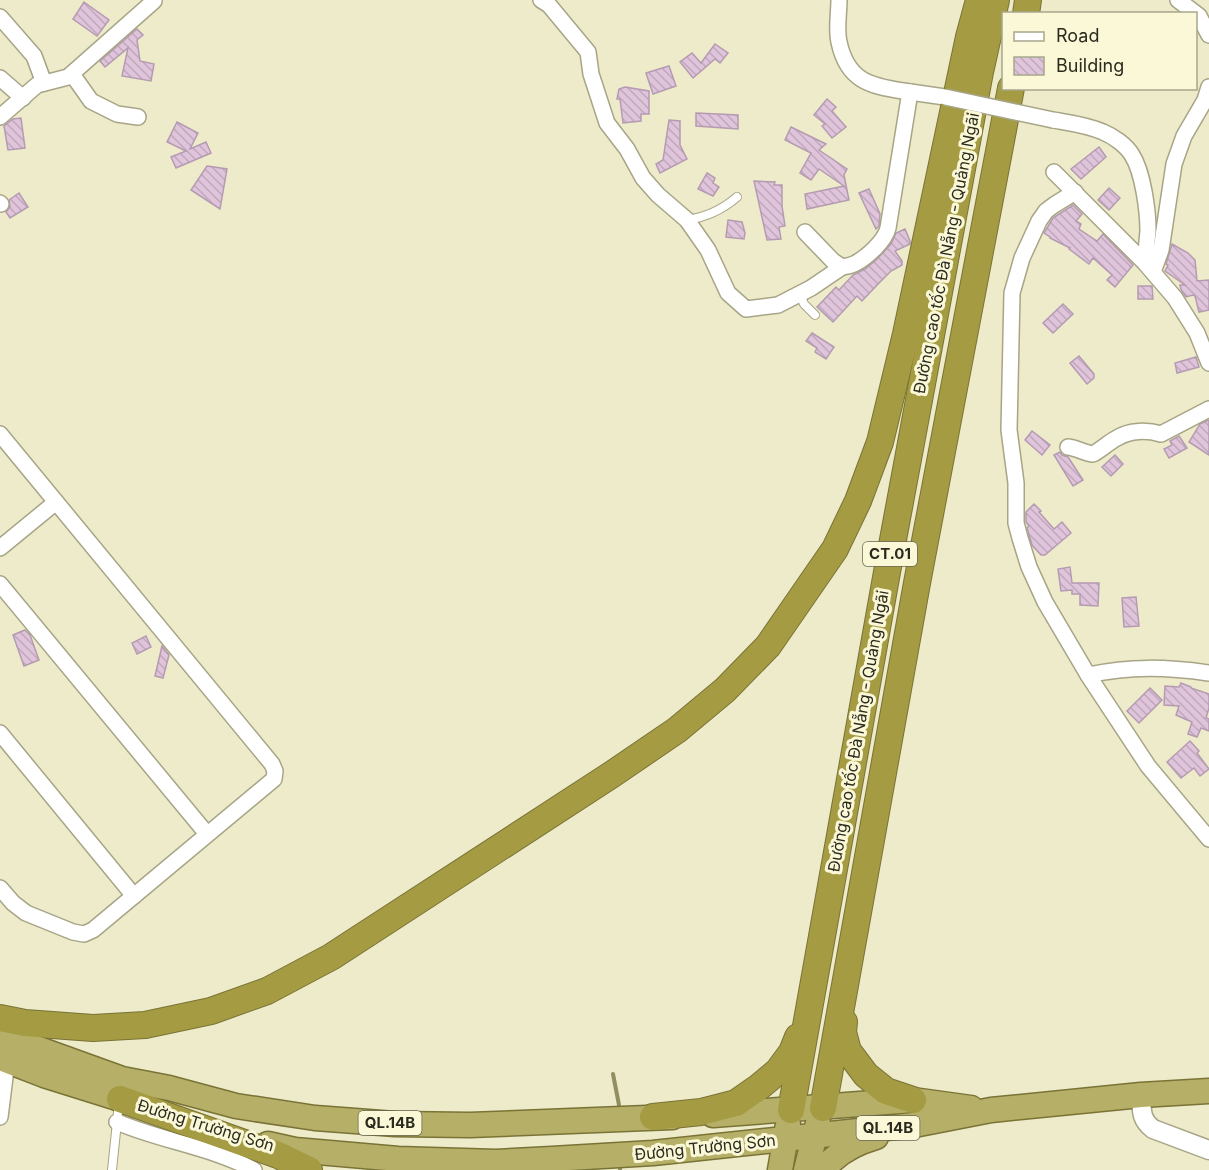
<svg xmlns="http://www.w3.org/2000/svg" width="1209" height="1170" font-family="Inter,sans-serif">
	<style>
		.lines { fill: none; stroke-linecap: round; stroke-linejoin: round }
		.stream { stroke: #928e62; stroke-width: 4 }
		.building { fill: url(#building-back-hatch); stroke: #b59bb1; stroke-width: 1.5 }
		.service-casing { stroke: #a7a586; stroke-width: 10 }
		.minor-casing { stroke: #a7a586; stroke-width: 18 }
		.tertiary-casing { stroke: #a7a586; stroke-width: 21 }
		.trunk-casing { stroke: #7a7336; stroke-width: 27 }
		.motorway-casing { stroke: #7a7336; stroke-width: 28 }
		.service { stroke: #fff; stroke-width: 8 }
		.minor { stroke: #fff; stroke-width: 15 }
		.tertiary { stroke: #fff; stroke-width: 18 }
		.trunk { stroke: #b6af68; stroke-width: 24 }
		.motorway { stroke: #a49b43; stroke-width: 26 }
		.minor-bridge-casing { stroke: #a7a586; stroke-width: 18; stroke-linecap: butt }
		.minor-bridge { stroke: #fff; stroke-width: 15 }
		.labels { text-anchor: middle; stroke-width: 6; stroke-linejoin: round; paint-order: stroke }
		.shield { fill: #faf8d7; stroke: #696856; stroke-width: 1.5 }
		.shield-label { font-size: 15px; font-weight: bold; fill: #2b2a1e }
		.street-label { font-size: 16px; fill: #2b2a1e; stroke: #faf8d7 }
	</style>
	<defs>
		<pattern id="building-back-hatch" width="6" height="6" patternUnits="userSpaceOnUse" patternTransform="scale(1.5)"><rect width="6" height="6" fill="#dfc4db"/><path d="M-1 5l2 2M0 0l6 6M5-1l2 2" fill="none" stroke="#c0a9bc"/></pattern>
	</defs>
	<rect width="100%" height="100%" fill="#edebca"/>
	<g class="lines">
		<g class="stream">
			<path d="M613,1074L619,1105"/>
			<path d="M620,1169V1170"/>
		</g>
	</g>
	<g class="building">
		<path d="M84,2L109,20L97,36L73,19Z"/>
		<path d="M137,29L143,35L137,40L140,61L154,64L151,81L122,76L128,48L105,67L100,61Z"/>
		<path d="M715,44L728,53L720,63L715,59L693,78L680,62L692,53L701,63Z"/>
		<path d="M669,66L676,86L653,94L646,73Z"/>
		<path d="M625,87L649,91V114H641V121L623,123L620,99H617L619,89Z"/>
		<path d="M827,99L836,107L832,111L846,127L832,138L822,126L825,124L814,115Z"/>
		<path d="M696,113L738,115V129L696,126Z"/>
		<path d="M21,118L25,148L8,150L4,126L13,119Z"/>
		<path d="M669,120L680,121V145L687,159L660,173L656,164L663,160Z"/>
		<path d="M177,122L198,133L190,149L206,142L211,153L176,168L171,157L186,151L167,142Z"/>
		<path d="M791,127L826,144L819,150L847,169L844,175L849,200L807,209L805,194L844,186L819,169L811,180L800,173L811,153L785,140Z"/>
		<path d="M1099,147L1106,157L1081,179L1071,169Z"/>
		<path d="M207,166L227,169L220,209L191,190Z"/>
		<path d="M707,173L715,178L713,183L719,187L713,196L698,189Z"/>
		<path d="M754,181L775,182L774,185H782V206L785,226L779,227L781,239L767,240Z"/>
		<path d="M1109,188L1120,198L1109,210L1098,200Z"/>
		<path d="M869,189L880,214L879,226L876,229L859,193Z"/>
		<path d="M19,193L28,207L10,218L6,212L10,207L9,200Z"/>
		<path d="M1073,205L1082,214L1076,221L1081,224L1079,229L1097,241L1103,234L1133,265L1115,287L1107,280L1112,275L1093,258L1089,264L1069,249L1070,248L1050,238V237L1044,233L1053,218Z"/>
		<path d="M728,220L742,222L745,233L744,239L726,237Z"/>
		<path d="M905,229L910,241V244L895,251L902,261V265L891,271L879,283L862,301L857,296L833,322L817,307L836,287L839,290L853,275L865,269L876,260L891,244L896,233Z"/>
		<path d="M1172,244L1188,253L1195,260L1197,281L1209,280V310L1199,312L1195,296L1193,295L1186,297L1181,290L1180,285H1185L1165,271L1168,265L1166,264Z"/>
		<path d="M1138,286H1152L1153,299H1138Z"/>
		<path d="M1063,304L1073,314L1053,333L1043,323Z"/>
		<path d="M812,333L834,347L826,359L815,352L817,348L806,341Z"/>
		<path d="M1079,356L1094,374V378L1087,384L1070,363Z"/>
		<path d="M1196,357L1199,367L1177,373L1175,363Z"/>
		<path d="M1209,420V455L1189,442L1200,424Z"/>
		<path d="M1032,431L1050,445L1042,455L1025,440Z"/>
		<path d="M1179,436L1187,448L1169,458L1164,449L1172,445L1170,441Z"/>
		<path d="M1060,452L1062,455L1068,457L1083,480L1073,486L1054,455Z"/>
		<path d="M1115,455L1123,464L1111,476L1102,467Z"/>
		<path d="M1034,504L1041,511L1039,512L1054,529L1062,522L1071,533L1045,555H1041L1032,545L1027,528L1029,526L1026,522V512Z"/>
		<path d="M1070,567L1072,583H1099L1098,606L1080,605V594H1072V590L1061,591L1058,569Z"/>
		<path d="M1136,597L1139,626L1124,627L1122,598Z"/>
		<path d="M25,630L30,635L39,660L24,666L13,635Z"/>
		<path d="M146,636L151,647L137,654L132,643Z"/>
		<path d="M162,646L169,655L163,678L155,676Z"/>
		<path d="M1181,683L1191,687V688L1209,694V708L1206,718L1209,719V731L1201,728L1197,737L1188,734L1192,722L1176,715L1179,706L1164,705L1165,686L1179,687Z"/>
		<path d="M1150,688L1162,700L1139,723L1127,711Z"/>
		<path d="M1190,741L1199,751L1197,753L1209,769L1200,776L1194,768L1181,778L1167,762Z"/>
	</g>
	<g class="lines">
		<g class="service-casing">
			<g id="service">
				<path d="M687,220C707,217 722,210 737,197"/>
				<path d="M800,294L804,304L815,315"/>
				<path d="M112,1170L119,1103"/>
			</g>
		</g>
		<g class="minor-casing">
			<g id="minor">
				<path d="M541,0L549,5L588,52L591,74L607,123L627,149L643,178L658,195L687,220L708,250L728,293L746,309L778,305L811,288L842,267"/>
				<path d="M839,0C839,13 836,29 839,42C847,80 869,86 903,91C917,93 931,95 945,97"/>
				<path d="M1178,0L1199,16L1209,35"/>
				<path d="M0,17L34,56L44,83"/>
				<path d="M72,74L91,101L117,114L138,117"/>
				<path d="M0,78L23,98"/>
				<path d="M0,117L37,85L68,77L154,1L153,0"/>
				<path d="M1053,120C1070,123 1087,125 1103,132C1113,136 1126,145 1132,155C1143,172 1148,211 1148,231C1147,242 1146,253 1145,263"/>
				<path d="M1054,172L1145,263L1175,298L1197,333L1209,363"/>
				<path d="M1075,192L1054,205L1046,211L1039,221L1022,258L1012,293L1009,430L1016,483V523L1020,538L1029,567L1045,602L1088,675L1148,766L1209,839"/>
				<path d="M0,203L1,204"/>
				<path d="M805,232L833,261L842,267C846,266 851,266 856,263C867,257 885,241 888,228L910,92"/>
				<path d="M1153,272L1161,250L1174,164L1184,136L1205,100L1209,87"/>
				<path d="M0,434L272,764L275,771L274,779L93,930L84,934L73,932L26,913L13,903L0,888"/>
				<path d="M1068,447C1077,448 1084,453 1093,454C1102,449 1109,442 1117,438C1130,430 1147,430 1161,434L1209,409"/>
				<path d="M0,548L56,502"/>
				<path d="M0,584L207,834"/>
				<path d="M1088,675C1131,666 1166,667 1209,673"/>
				<path d="M0,733L134,896"/>
				<path d="M0,1117L7,1061L11,1053"/>
				<path d="M117,1122C161,1141 212,1147 254,1170"/>
			</g>
		</g>
		<g class="tertiary-casing">
			<path id="tertiary" d="M1141,1095C1142,1110 1140,1119 1153,1129L1209,1150"/>
		</g>
		<g class="trunk-casing">
			<g id="trunk">
				<path d="M0,1035L122,1079L169,1088L236,1106L315,1118L395,1124L470,1125L672,1117"/>
				<path d="M0,1058L44,1075L140,1105"/>
				<path d="M713,1115L913,1100L971,1108"/>
				<path d="M268,1144L295,1150L398,1159L496,1162L552,1159L653,1153L914,1125L991,1110L1141,1095L1209,1091"/>
				<path d="M780,1170L788,1124"/>
				<path d="M806,1170L818,1123"/>
				<path d="M823,1170C837,1152 855,1143 876,1137"/>
			</g>
		</g>
		<g class="motorway-casing">
			<g id="motorway">
				<path d="M1026,14L1028,0"/>
				<path d="M0,1018L25,1023L93,1028L145,1025L211,1011L267,991L331,957L611,775L677,730L725,690L768,646L835,549L858,501L880,442L906,334L969,37L979,0"/>
				<path d="M844,1022L843,1032L848,1051L866,1075L886,1091L913,1100"/>
				<path d="M120,1099L278,1155L309,1170"/>
				<path d="M823,1108L917,583L1011,88"/>
				<path d="M791,1110L887,572L980,72L996,0"/>
				<path d="M653,1117L701,1112L736,1103L759,1087L778,1071L792,1052L798,1037"/>
			</g>
		</g>
		<use href="#service" class="service"/>
		<use href="#minor" class="minor"/>
		<use href="#tertiary" class="tertiary"/>
		<use href="#trunk" class="trunk"/>
		<use href="#motorway" class="motorway"/>
		<g class="minor-bridge-casing">
			<path id="minor-bridge" d="M945,97L1053,120"/>
		</g>
		<use href="#minor-bridge" class="minor-bridge"/>
	</g>
	<g class="labels">
		<g class="shield">
			<rect x="863" y="542" width="54" height="24" rx="4.5"/>
			<rect x="358.5" y="1111" width="63" height="24" rx="4.5"/>
			<rect x="856.5" y="1116" width="63" height="24" rx="4.5"/>
		</g>
		<g class="shield-label">
			<text x="890" y="559">CT.01</text>
			<text x="390" y="1128">QL.14B</text>
			<text x="888" y="1133">QL.14B</text>
		</g>
		<g class="street-label">
			<text transform="translate(946 253) rotate(-79)" y="6">Đường cao tốc Đà Nẵng - Quảng Ngãi</text>
			<text transform="translate(858 731) rotate(-80)" y="6">Đường cao tốc Đà Nẵng - Quảng Ngãi</text>
			<text transform="translate(206 1125) rotate(17)" y="6">Đường Trường Sơn</text>
			<text transform="translate(705 1147) rotate(-6)" y="6">Đường Trường Sơn</text>
		</g>
	</g>
	<rect x="1002" y="12" width="195" height="78" fill="#faf8d7" stroke="#a7a68d" stroke-width="1.5"/>
	<rect x="1014" y="32" width="30" height="9" fill="#ffffff" stroke="#a7a68d" stroke-width="1.5"/>
	<text x="1056" y="42" font-size="18" fill="#2b2a1e">Road</text>
	<rect x="1014" y="57" width="30" height="18" fill="url(#building-back-hatch)" stroke="#a7a68d" stroke-width="1.5"/>
	<text x="1056" y="72" font-size="18" fill="#2b2a1e">Building</text>
</svg>
